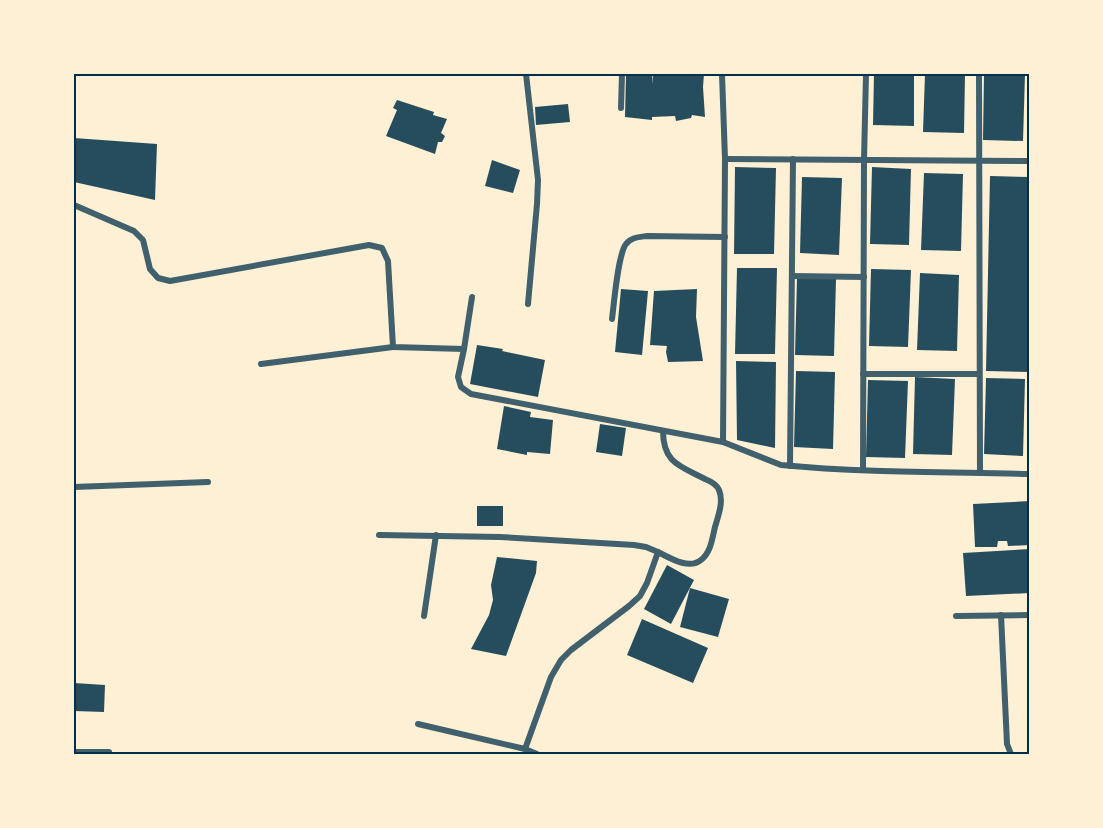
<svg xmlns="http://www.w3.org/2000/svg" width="1103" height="828" font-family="'Work Sans',sans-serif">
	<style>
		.building { fill: #264d5e }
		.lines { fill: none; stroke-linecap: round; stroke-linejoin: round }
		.minor { stroke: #3f606c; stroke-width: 6 }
		.neatline { fill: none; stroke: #003049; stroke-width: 2 }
	</style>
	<rect width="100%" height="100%" fill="#fdf0d5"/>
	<g class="building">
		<path d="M626,74H652L653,84V74H704L703,87L705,117L692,115L691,118L676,121L675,116L652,117V120L625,117Z"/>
		<path d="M874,74H914V126L873,125Z"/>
		<path d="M925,74H965L964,133L923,132Z"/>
		<path d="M984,74H1025L1023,141L983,140Z"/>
		<path d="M397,100L434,112L433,115L447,119L441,133L445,136L442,142H438L435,154L386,136L397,110L393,108Z"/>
		<path d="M568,104L570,122L536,125L535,107Z"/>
		<path d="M74,138L157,144L155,200L74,182Z"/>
		<path d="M492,160L520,170L513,193L485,186Z"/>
		<path d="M735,167L776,168L774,254H734Z"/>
		<path d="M872,167L911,169L909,245L870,244Z"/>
		<path d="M924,173L963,174L961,251L921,250Z"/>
		<path d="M990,176L1030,177V372L986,371Z"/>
		<path d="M802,177L842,178L839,255L800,253Z"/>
		<path d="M737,268H777L775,354H735Z"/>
		<path d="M871,269L911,270L908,347L869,346Z"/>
		<path d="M920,273L959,275L957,351L917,350Z"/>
		<path d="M797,278L836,279L834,356L795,355Z"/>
		<path d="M621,289L648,291L642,355L615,352Z"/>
		<path d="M697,289L696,317L703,361L668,362L666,352L667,346L650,345L654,291Z"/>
		<path d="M477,345L503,349L502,351L545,360L538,397L470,384Z"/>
		<path d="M736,361L776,362L775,448L737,440Z"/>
		<path d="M796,371L835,372L833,449L794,447Z"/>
		<path d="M915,377L955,379L952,455L913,454Z"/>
		<path d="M986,378L1025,379L1023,456L984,454Z"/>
		<path d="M868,380L908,381L905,458L866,457Z"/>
		<path d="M504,406L531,412L530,417L553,420L550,454L527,452V455L497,449Z"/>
		<path d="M600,424L626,428L622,456L596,452Z"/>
		<path d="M1030,501V545L1008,546L1007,541H998L997,547H975L973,504Z"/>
		<rect x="477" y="506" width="26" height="20"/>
		<path d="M1030,549V593L966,596L963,553Z"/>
		<path d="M497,557L537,561L536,573L506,656L471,649L489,615L493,600L491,585Z"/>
		<path d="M667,565L694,580L671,624L644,609Z"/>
		<path d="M690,588L729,599L718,637L680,627Z"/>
		<path d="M642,619L708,648L693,683L627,655Z"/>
		<path d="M74,683L105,685L104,712L74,711Z"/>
	</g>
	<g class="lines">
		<g class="minor">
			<path d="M526,74L538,180L537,204L528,304"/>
			<path d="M979,74L980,473"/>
			<path d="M621,108L622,74"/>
			<path d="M725,159L1030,161"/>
			<path d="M74,205L134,231L143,240L150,269L158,278L170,281L369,245L382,248L388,261L393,347L464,349L458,377L461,387L471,394L723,442L725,159L722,74"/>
			<path d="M792,276L864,277"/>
			<path d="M612,319C614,304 618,254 626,244C631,237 640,237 647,236L725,237"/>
			<path d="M464,349L472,297"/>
			<path d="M261,364L393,347"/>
			<path d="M863,374H979"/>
			<path d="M723,442L781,465C863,473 947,472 1030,474"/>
			<path d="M790,466L793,159"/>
			<path d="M863,470L864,160L866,74"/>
			<path d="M74,487L208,482"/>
			<path d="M379,535L500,537L634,545L646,547L658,552"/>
			<path d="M1001,615L1007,744L1011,754"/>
			<path d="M424,616L436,535"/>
			<path d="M956,616L1030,615"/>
			<path d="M418,724L525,749"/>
			<path d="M74,752H109"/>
			<path d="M537,754L525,749L551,677L561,660L571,650L629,606L640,596L647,583L658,552C670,558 689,570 701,560C711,552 712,539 715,527C718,516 724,502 719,490C717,485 710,481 705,479C680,466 663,463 663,431"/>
		</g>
	</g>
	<rect width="1103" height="828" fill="none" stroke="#fdf0d5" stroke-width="150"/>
	<rect x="75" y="75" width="953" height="678" class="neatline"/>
</svg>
